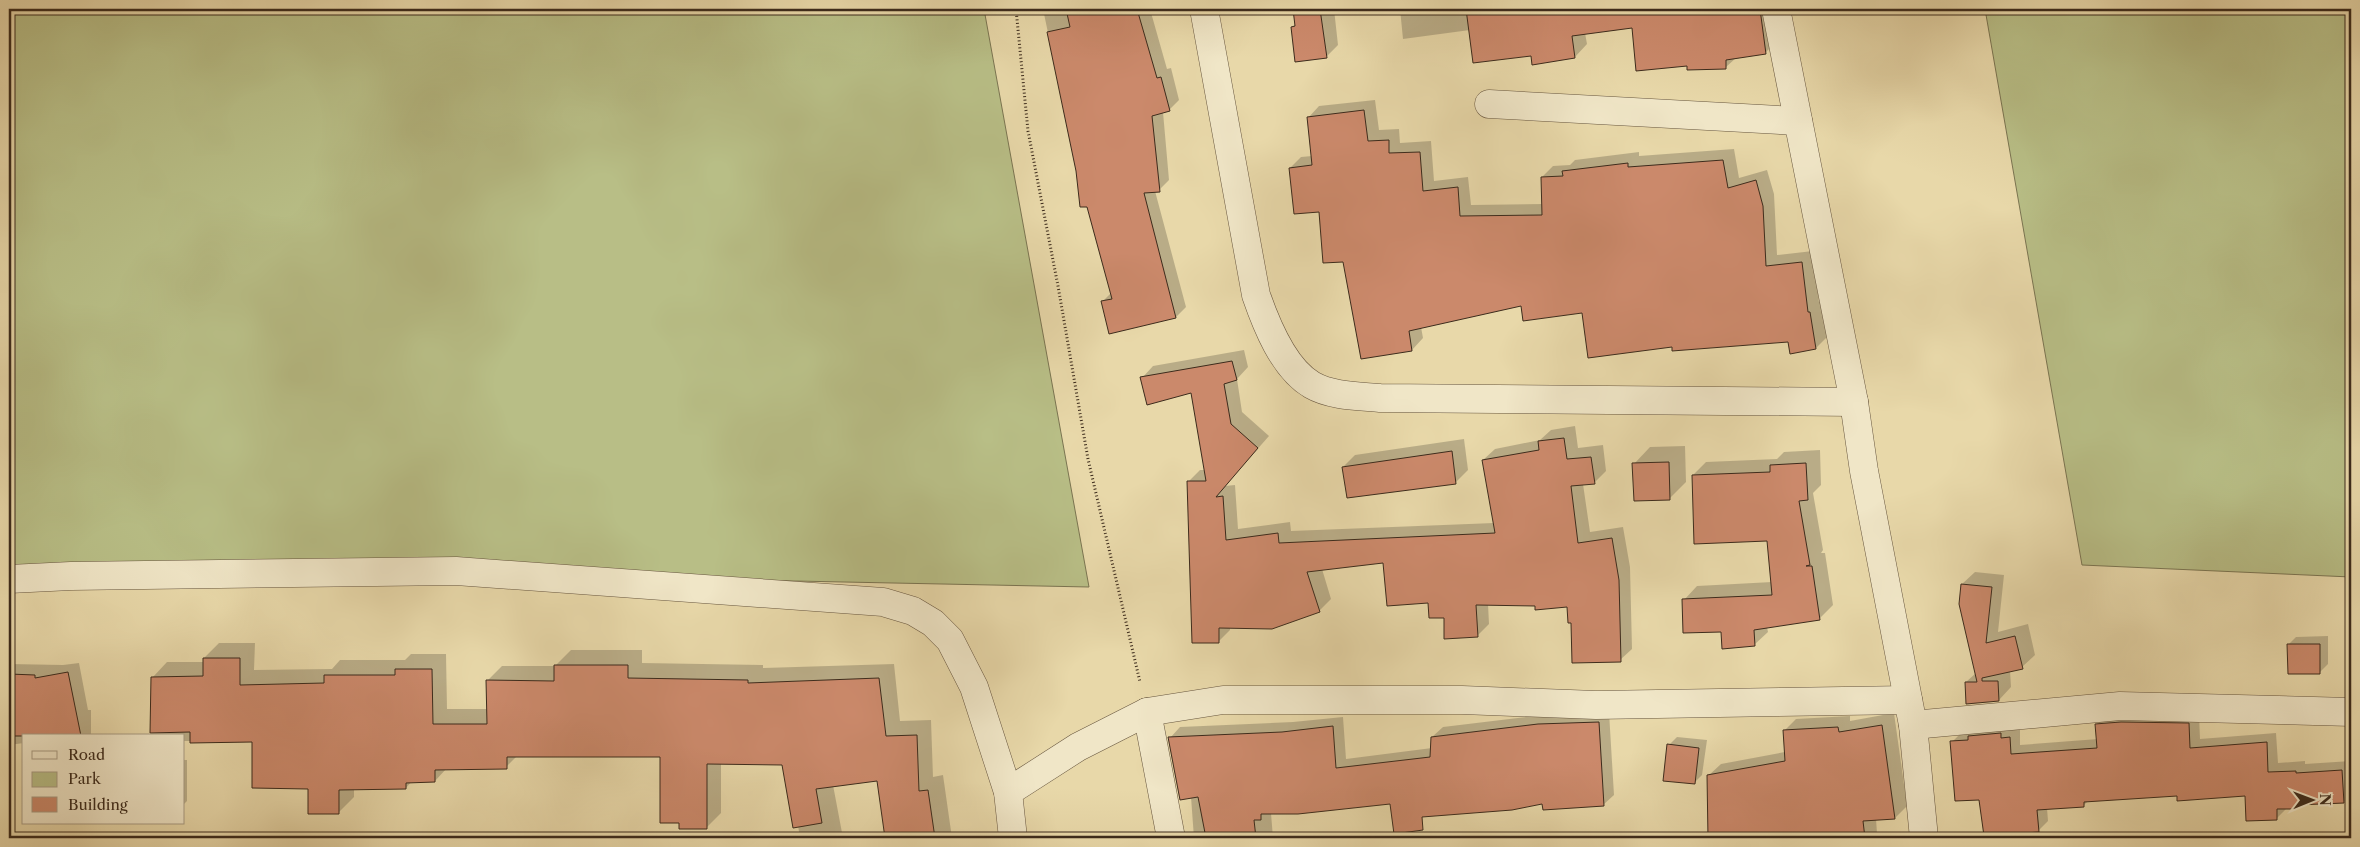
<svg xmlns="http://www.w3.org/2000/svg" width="2360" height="847" font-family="'Libre Caslon Text',serif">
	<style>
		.green { fill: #b8be86; stroke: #7a7451 }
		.shadow { fill: #0003 }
		.building { fill: #cb896b; stroke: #3c2b1c }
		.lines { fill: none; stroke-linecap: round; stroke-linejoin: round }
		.minor-casing { stroke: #67563f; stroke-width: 29 }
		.path { stroke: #3c2b1c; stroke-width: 3; stroke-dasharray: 1 2.5; stroke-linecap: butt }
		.minor { stroke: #f0e6c7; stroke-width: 28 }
	</style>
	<rect width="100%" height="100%" fill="#e8d8a9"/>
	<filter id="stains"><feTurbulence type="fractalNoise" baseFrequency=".004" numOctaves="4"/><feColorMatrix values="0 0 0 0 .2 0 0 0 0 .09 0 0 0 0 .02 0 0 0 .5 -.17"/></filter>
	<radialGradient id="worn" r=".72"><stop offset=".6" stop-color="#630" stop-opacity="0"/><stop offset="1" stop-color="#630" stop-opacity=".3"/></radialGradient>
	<g class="green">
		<path d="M9,9H984L1089,587L9,565Z"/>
		<path d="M1985,9H2351V577L2082,565Z"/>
	</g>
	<g class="shadow">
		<path d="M1043,9H1143L1144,11L1150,9L1167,69L1171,68L1179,100L1169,110L1163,112L1169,180L1159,190L1155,191L1186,307L1176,317L1110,333L1103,301L1112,292L1077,171Z"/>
		<path d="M1294,9H1334L1338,45L1326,57L1293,27L1296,24Z"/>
		<path d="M1400,9H1743L1744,13L1773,9L1778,40L1766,52L1737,57L1726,67L1688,65L1633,26L1585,33L1587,44L1575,57L1534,63L1532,54L1470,30L1403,39Z"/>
		<path d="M1375,100L1379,130L1399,129L1400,143L1431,141L1434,181L1468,177L1471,205L1543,204L1542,177L1553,166L1570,165L1575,160L1639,152V156L1734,149L1739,178L1767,170L1774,194L1777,255L1813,251L1819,302L1821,301L1827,337L1816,348L1789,341L1673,345L1584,312L1522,305L1421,327L1423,338L1412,350L1344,261L1320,211L1290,168L1301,157L1312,156L1308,118L1319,106Z"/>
		<path d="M1244,350L1248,367L1237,379L1242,412L1269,436L1225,486L1235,485L1238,529L1290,522L1291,531L1494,523L1483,460L1495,449L1540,440L1551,430L1575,426L1578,448L1603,445L1606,471L1594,483L1583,484L1590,532L1623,527L1630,567L1632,649L1620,660L1572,621L1568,605L1488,604L1489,624L1477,636L1445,617L1384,562L1322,569L1331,599L1319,611L1230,627V630L1218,642L1188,482L1200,470H1206L1192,391L1142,378L1153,366Z"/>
		<path d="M1464,439L1468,470L1456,482L1348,497L1343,467L1355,455Z"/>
		<path d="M1685,446L1686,482L1669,499L1634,464L1650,447Z"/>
		<path d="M1820,450L1821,485L1813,493L1823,550L1821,553H1825L1833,605L1819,619L1767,627L1768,632L1754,645L1722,631L1684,600L1697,586L1772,582L1769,540L1693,475L1706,462L1777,459L1784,452Z"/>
		<path d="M1975,572L2004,575L1998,632L2028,624L2035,655L2022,667L2010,670L2011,687L1999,700L1966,682L1976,673L1962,584Z"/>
		<path d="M2328,636V664L2320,672L2288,645L2296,637Z"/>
		<path d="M219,643H255L254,670L332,669L340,660H405L411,654H446L447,709H488L487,681L502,666H555L571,650H642V663L763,665V668L894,664L900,721L931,720L933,777L943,775L952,838H853L886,833L878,780L833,785L843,838H800L789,768L783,764L721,763V813L706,828L661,756H517L506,767L447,768L435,781H412L406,788H354V797L339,812L253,741H184V736H151L152,678L167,662H204V658Z"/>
		<path d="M79,663L88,710H91V736H24V743L9,745V664L63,665Z"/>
		<path d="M1609,712L1614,795L1603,805L1543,803L1498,791L1271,813L1273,838H1194L1191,797L1170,738L1180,727L1293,722L1343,717L1346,759L1432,748V737L1443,727L1550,714Z"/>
		<path d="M1894,713L1907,806L1895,818L1876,819L1877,833L1872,838H1709L1708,776L1721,764L1785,752L1784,731L1796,719L1850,716V721Z"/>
		<path d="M2199,714L2200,739L2276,733L2278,763L2305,761V764L2351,761V801L2301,804L2297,808L2286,809L2276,819L2246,794H2178L2089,800L2083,806L2047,808L2048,821L2038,831L1980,799L1952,742L1962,732L2020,728V745L2098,739L2097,724L2107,715Z"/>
		<path d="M1677,737L1707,740L1702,775L1694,783L1669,745Z"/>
		<path d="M184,760H187V801L184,804Z"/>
	</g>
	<g class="building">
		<path d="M1066,9H1137L1157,78L1161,77L1170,111L1152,116L1160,192L1144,193L1176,318L1109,334L1101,301L1112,299L1087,207H1080L1076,171L1047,32L1070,27Z"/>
		<path d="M1293,9H1320L1327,58L1295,62L1291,27L1295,26Z"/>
		<path d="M1466,9H1760L1766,54L1726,60V69L1687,70V66L1636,71L1632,28L1572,36L1575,58L1532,65L1531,56L1473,63Z"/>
		<path d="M1364,110L1368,141L1389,140V153L1420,152L1423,191L1458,187L1460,216L1542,215L1541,177L1563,176L1562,171L1628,163V167L1723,160L1728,188L1756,180L1763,206L1766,266L1802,262L1808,312H1810L1816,349L1790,354L1788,342L1672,351V347L1588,358L1582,313L1523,321L1521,306L1409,331L1412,351L1361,359L1343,262L1323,263L1319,212L1294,214L1289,168L1312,165L1307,117Z"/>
		<path d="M1232,361L1237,380L1224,384L1231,424L1258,448L1216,497L1223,496L1226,540L1278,533L1279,543L1495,533L1482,460L1539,450L1538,441L1564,438L1567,459L1591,457L1595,484L1571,486L1578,543L1612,538L1619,580L1621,662L1572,663L1571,623H1568L1567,607L1535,610V606L1476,605L1478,637L1444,639V618H1429L1428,603L1387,606L1383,563L1307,572L1320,612L1272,629L1219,628V643H1192L1187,481H1206L1191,393L1147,405L1140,377Z"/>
		<path d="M1452,451L1456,484L1347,498L1342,467Z"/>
		<path d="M1669,462L1670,500L1634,501L1632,463Z"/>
		<path d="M1806,463L1808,500L1799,501L1810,565L1806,566H1812L1820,620L1754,630L1755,646L1722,649L1721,632L1683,633L1682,599L1772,595L1767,541L1694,544L1692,475L1770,472V465Z"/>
		<path d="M1961,584L1992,587L1986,643L2015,636L2023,669L1982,678V681H1998L1999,701L1966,704L1965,682H1977L1959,604Z"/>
		<path d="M2287,644H2320V674H2288Z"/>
		<path d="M203,658H240V685L324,683V675H395V669H432L433,724H487L486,680L554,681V665H628V678L748,680V683L879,678L886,736L917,735L919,791L928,790L935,838H885L877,781L816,789L822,823L793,828L782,765L707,764V829H679V823H660V757H507V769L435,770V782L406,783V789L339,790V814H308V789L252,788V742L190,743V732L150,733L151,677L203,676Z"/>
		<path d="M68,672L81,736H9V674L35,675V678Z"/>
		<path d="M1599,722L1604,806L1543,810L1542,804L1512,810L1422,817L1423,830L1394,834L1390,804L1298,814H1261V820H1254L1256,838H1206L1198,797L1180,800L1168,737L1282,732L1333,726L1336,768L1430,757L1431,737L1538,724Z"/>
		<path d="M2121,722L2189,723L2190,748L2267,742L2268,772L2296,771V773L2342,770L2344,803L2297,805V809H2277V820L2246,821L2245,796L2177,801V796L2084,802V807L2037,810L2039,832L1984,836L1979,800L1955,801L1950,741L1968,740V736L2001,733V738L2010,737L2011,754L2097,748L2095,724Z"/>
		<path d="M1882,725L1895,819L1863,821L1865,838H1708L1707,775L1785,761L1783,730L1838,727L1839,732Z"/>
		<path d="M1667,744L1699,748L1695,784L1663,781Z"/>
	</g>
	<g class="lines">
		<g class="minor-casing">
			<g id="minor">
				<path d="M1204,9L1256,295C1266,324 1283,368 1312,385C1331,396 1358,396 1380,398L1854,402"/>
				<path d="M1776,9L1854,402L1864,471L1913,725L1924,838"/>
				<path d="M1489,104L1798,121"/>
				<path d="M9,579L71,576L456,571L883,602L913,611L933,623L950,640L974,687L1008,792L1013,838"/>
				<path d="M1147,712L1171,838"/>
				<path d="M1913,725L2120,706L2351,712"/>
				<path d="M1008,792L1078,747L1147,712L1223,700H1462L1596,705L1908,700"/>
			</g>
		</g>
		<path class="path" d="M1016,9L1028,131L1058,286L1088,459L1140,682"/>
		<use href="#minor" class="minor"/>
	</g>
	<rect width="2360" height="847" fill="none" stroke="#e8d8a9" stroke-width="30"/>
	<rect x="10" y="10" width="2340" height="827" fill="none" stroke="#3c2b1c" stroke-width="2.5"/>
	<rect x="15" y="15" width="2330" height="817" fill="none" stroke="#3c2b1c"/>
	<rect x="22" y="734" width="162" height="90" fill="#f0e6c7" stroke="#a89b83"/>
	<rect x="32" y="751" width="25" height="8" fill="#f0e6c7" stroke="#a89b83"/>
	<text x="68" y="760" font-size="15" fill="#3c2b1c">Road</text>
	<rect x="32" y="772" width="25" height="15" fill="#b8be86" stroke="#a89b83"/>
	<text x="68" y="784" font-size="15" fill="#3c2b1c">Park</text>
	<rect x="32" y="797" width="25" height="15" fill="#cb896b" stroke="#a89b83"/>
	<text x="68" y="810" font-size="15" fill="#3c2b1c">Building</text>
	<g transform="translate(2312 800) rotate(89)" stroke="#f0e6c7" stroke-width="4" paint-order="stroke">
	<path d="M0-4L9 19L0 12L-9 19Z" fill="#3c2b1c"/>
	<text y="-8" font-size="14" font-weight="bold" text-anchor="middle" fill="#3c2b1c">N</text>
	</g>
	<rect width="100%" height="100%" filter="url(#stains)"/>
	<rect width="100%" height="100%" fill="url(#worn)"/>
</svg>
